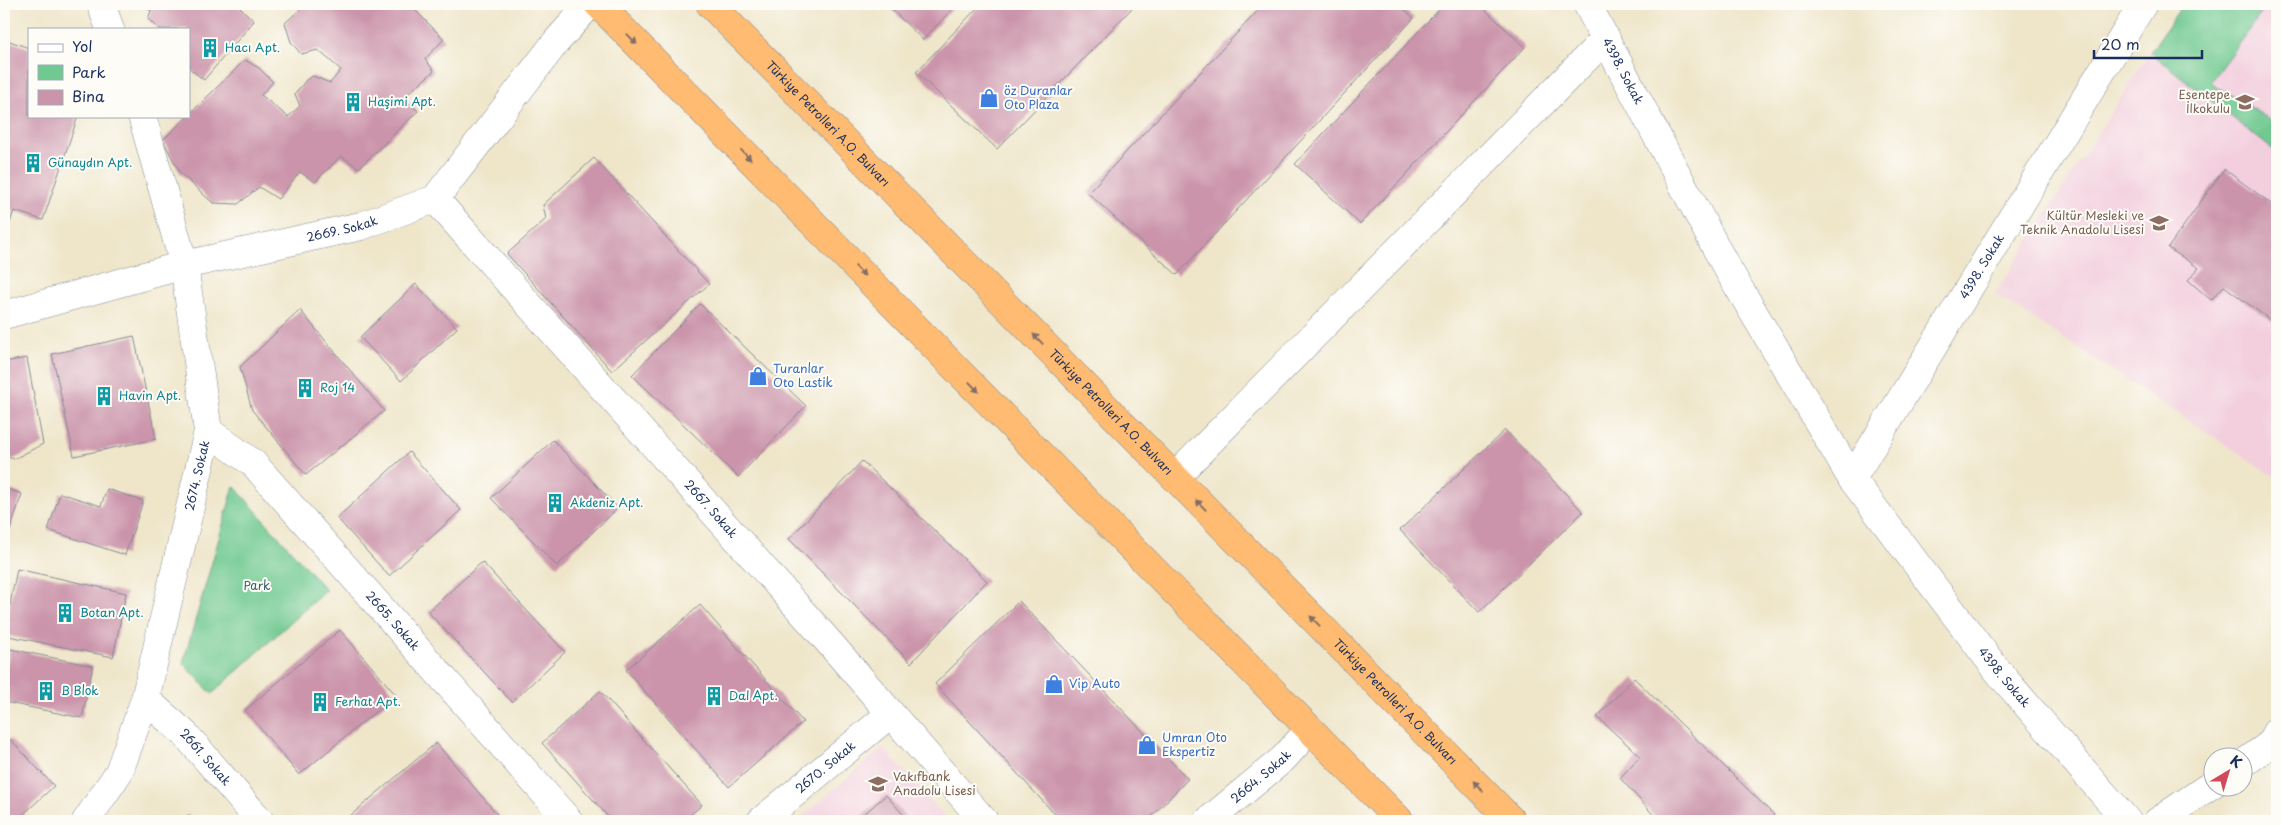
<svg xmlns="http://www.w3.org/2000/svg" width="2281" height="825" font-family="'Playpen Sans',sans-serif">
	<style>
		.built { fill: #f3cfde }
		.green { fill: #70c990; stroke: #467c77 }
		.building { fill: #cb94aa }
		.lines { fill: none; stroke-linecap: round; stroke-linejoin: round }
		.street-casing { stroke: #858a94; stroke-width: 29 }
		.highway-casing { stroke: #858a94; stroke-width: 29 }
		.street { stroke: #fff; stroke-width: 28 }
		.highway { stroke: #febb71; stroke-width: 28 }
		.oneway { fill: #816e67 }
		.labels { text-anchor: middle; stroke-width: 4; stroke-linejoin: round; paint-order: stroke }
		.culture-label { font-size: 12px; fill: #0d838f; stroke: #fdfcf7; text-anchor: start }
		.street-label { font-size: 12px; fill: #1b2f5e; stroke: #fdfcf7 }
		.shop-label { font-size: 12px; fill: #366cbe; stroke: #fdfcf7; text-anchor: start }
		.education-label { font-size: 12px; fill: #785e54; stroke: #fdfcf7; text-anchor: end }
		.park-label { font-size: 12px; fill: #355d6d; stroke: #fdfcf7 }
	</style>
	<rect width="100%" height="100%" fill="#fdfcf7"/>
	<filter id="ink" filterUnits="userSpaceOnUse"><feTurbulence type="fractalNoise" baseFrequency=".02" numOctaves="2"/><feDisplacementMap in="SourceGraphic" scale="10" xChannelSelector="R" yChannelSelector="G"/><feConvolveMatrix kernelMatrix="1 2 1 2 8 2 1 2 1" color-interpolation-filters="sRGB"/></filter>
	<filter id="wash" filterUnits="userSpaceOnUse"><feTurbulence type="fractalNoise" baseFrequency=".0096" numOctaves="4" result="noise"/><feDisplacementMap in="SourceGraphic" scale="20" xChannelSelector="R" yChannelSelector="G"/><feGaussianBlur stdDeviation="1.12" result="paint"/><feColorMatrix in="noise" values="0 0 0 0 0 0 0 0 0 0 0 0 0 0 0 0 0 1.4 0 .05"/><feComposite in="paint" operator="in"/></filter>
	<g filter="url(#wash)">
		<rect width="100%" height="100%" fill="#efe6ca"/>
		<g class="built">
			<path d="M2183,4H2277V478L1995,294L2150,52Z"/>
			<path d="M883,748L949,821H797Z"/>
		</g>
		<g class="green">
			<path d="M2183,4H2268L2210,82L2272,121L2273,131L2277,134V153L2150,52Z"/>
			<path d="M234,486L326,590L212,694L183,663Z"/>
		</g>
		<g id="blocks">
			<g class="building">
				<path d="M142,4H237L254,21L204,80L189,68V29H158L148,19L151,11Z"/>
				<path d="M306,4H409L444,39L425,59L434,71L403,98L418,111L359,168L341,156L315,182L300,172L278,199L259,187L238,204L213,203L180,173L163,140L245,60L259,68L273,82L261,95L288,117L300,106L295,94L306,80L313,76L330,83L341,70L318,50L301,54L291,42L285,23Z"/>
				<path d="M886,4H957L923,40Z"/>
				<path d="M981,4H1136L997,149L916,72Z"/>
				<path d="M1264,4H1398L1414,18L1177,275L1088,193Z"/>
				<path d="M1444,4H1479L1525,47L1360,224L1295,164Z"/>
				<path d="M4,39L29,48V116H78L43,220L14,211L4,240Z"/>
				<path d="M594,158L709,284L612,371L507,254L546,219L543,205Z"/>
				<path d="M2224,169L2277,208V325L2224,286L2211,300L2188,280L2199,268L2168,248Z"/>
				<path d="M416,284L457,328L401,381L360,337Z"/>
				<path d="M700,304L806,406L738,477L632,375Z"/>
				<path d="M300,310L384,411L306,475L252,410L240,367Z"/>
				<path d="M134,336L156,439L74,456L52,354Z"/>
				<path d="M27,358L43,444L14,459L4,456V362Z"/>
				<path d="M1505,430L1583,512L1479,612L1400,530Z"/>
				<path d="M553,440L618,508L557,566L491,498Z"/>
				<path d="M409,452L461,510L389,576L337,518Z"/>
				<path d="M862,461L987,581L911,663L789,539Z"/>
				<path d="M4,488L22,494L4,548Z"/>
				<path d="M107,489L143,501L125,555L48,530L60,493L101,506Z"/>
				<path d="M482,562L565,652L512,702L428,612Z"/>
				<path d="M17,569L126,593L113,657L4,635Z"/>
				<path d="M1019,601L1188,779L1147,821H1061L935,684Z"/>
				<path d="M700,605L803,722L729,787L626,670Z"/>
				<path d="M340,630L396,695L299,775L245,710Z"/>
				<path d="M10,649L93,666L82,718L4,702V680Z"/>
				<path d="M1634,678L1774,815L1768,821H1659L1620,778L1640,756L1597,717Z"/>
				<path d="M600,691L702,805L683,821H612L542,743Z"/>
				<path d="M10,739L54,786L16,821H4V744Z"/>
				<path d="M436,743L503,821H344Z"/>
				<path d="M886,795L909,821H856Z"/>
				<path d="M188,815L193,821H181Z"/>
			</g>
		</g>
	</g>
	<g filter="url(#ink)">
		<use href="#blocks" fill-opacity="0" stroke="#858a94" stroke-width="1"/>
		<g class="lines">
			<g class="street-casing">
				<g id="street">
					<path d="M101,4L110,29"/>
					<path id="s1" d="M1587,4L1723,261L1852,479L2000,674L2127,821"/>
					<path id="s2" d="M435,199L827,640L984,821"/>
					<path id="s3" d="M4,315L184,265L361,226L435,199L556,42L590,4"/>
					<path id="s4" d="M208,431L253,463L569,821"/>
					<path d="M1175,477L1606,38"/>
					<path id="s5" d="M1852,479L2143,4"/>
					<path id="s6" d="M145,699L185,734L260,821"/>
					<path d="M2244,763L2269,745L2277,731"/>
					<path id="s7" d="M86,821L119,772L145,699L208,431L184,265L142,116"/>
					<path id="s8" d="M761,821L890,714"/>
					<path id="s9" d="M1208,821L1283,759L1310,729"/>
					<path d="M2158,821L2214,783"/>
				</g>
			</g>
			<g class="highway-casing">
				<g id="highway">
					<path d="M598,4L1400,821"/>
					<path id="s10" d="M710,4L1512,821"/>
				</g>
			</g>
			<use href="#street" class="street"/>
			<use href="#highway" class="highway"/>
		</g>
		<defs><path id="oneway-solid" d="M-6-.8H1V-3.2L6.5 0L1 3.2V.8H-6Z" transform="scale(1.25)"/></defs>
		<g class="oneway">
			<use href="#oneway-solid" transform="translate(632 39) rotate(46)"/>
			<use href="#oneway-solid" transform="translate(746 155) rotate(46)"/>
			<use href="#oneway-solid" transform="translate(860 271) rotate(46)"/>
			<use href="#oneway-solid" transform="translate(1038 339) rotate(-134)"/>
			<use href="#oneway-solid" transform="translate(974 387) rotate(46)"/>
			<use href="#oneway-solid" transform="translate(1201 505) rotate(-134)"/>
			<use href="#oneway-solid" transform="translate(1315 621) rotate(-134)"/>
			<use href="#oneway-solid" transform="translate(1478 786) rotate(-134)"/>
		</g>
	</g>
	<defs>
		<g id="building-bare" transform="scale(1.5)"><path d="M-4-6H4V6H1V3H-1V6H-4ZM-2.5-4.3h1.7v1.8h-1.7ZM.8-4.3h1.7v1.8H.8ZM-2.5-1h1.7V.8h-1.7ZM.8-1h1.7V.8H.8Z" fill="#0f9aa8" stroke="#fdfcf7" stroke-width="2.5" paint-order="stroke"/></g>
		<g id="shop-bare" transform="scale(1.5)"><path d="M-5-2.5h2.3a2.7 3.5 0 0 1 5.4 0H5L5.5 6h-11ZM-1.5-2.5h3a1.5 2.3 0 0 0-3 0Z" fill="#3f7fe0" stroke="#fdfcf7" stroke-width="2.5" paint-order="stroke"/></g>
		<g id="school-bare" transform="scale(1.5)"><path d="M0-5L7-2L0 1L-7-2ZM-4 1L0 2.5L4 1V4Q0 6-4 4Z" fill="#8d6e63" stroke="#fdfcf7" stroke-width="2.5" paint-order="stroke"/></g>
	</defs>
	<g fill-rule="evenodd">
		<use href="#building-bare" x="210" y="48"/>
		<use href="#shop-bare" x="989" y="98"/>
		<use href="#building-bare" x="353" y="102"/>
		<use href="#school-bare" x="2245" y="102"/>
		<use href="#building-bare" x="33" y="163"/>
		<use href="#school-bare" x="2159" y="223"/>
		<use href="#shop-bare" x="758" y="376"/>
		<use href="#building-bare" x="305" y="388"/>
		<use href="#building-bare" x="104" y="396"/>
		<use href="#building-bare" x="555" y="503"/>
		<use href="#building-bare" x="65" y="613"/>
		<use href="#shop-bare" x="1054" y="684"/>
		<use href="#building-bare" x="46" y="691"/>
		<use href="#building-bare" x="714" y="696"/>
		<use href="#building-bare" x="320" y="702"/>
		<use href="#shop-bare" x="1147" y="745"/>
		<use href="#school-bare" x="878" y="784"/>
	</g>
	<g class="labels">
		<g class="culture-label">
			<text x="225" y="52">Hacı Apt.</text>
			<text x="368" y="106">Haşimi Apt.</text>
			<text x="48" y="167">Günaydın Apt.</text>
			<text x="320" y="392">Roj 14</text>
			<text x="119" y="400">Havin Apt.</text>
			<text x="570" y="507">Akdeniz Apt.</text>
			<text x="80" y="617">Botan Apt.</text>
			<text x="61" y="695">B Blok</text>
			<text x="729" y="700">Dal Apt.</text>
			<text x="335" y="706">Ferhat Apt.</text>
		</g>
		<g class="street-label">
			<text dy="4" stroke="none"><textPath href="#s1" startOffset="76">4398. Sokak</textPath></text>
			<text dy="4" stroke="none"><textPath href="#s10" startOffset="168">Türkiye Petrolleri A.O. Bulvarı</textPath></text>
			<text dy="4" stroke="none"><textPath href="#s3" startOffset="349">2669. Sokak</textPath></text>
			<text dy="4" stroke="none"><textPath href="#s5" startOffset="249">4398. Sokak</textPath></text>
			<text dy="4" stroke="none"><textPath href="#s10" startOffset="572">Türkiye Petrolleri A.O. Bulvarı</textPath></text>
			<text dy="4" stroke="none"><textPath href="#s7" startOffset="366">2674. Sokak</textPath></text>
			<text dy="4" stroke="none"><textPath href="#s2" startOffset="415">2667. Sokak</textPath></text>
			<text dy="4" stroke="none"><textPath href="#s4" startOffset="266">2665. Sokak</textPath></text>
			<text dy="4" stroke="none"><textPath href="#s1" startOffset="794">4398. Sokak</textPath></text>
			<text dy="4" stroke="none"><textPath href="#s10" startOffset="978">Türkiye Petrolleri A.O. Bulvarı</textPath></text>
			<text dy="4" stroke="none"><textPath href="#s6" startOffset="84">2661. Sokak</textPath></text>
			<text dy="4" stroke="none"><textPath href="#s8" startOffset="84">2670. Sokak</textPath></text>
			<text dy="4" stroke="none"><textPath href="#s9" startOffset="69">2664. Sokak</textPath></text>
		</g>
		<g class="shop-label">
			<text x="1004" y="95">öz Duranlar<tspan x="1004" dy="14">Oto Plaza</tspan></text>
			<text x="773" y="373">Turanlar<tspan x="773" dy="14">Oto Lastik</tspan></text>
			<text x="1069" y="688">Vip Auto</text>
			<text x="1162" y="742">Umran Oto<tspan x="1162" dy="14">Ekspertiz</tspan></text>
		</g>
		<g class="education-label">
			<text x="2230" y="99">Esentepe<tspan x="2230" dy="14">İlkokulu</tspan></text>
			<text x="2144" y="220">Kültür Mesleki ve<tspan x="2144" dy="14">Teknik Anadolu Lisesi</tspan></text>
			<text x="893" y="781" text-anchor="start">Vakıfbank<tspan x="893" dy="14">Anadolu Lisesi</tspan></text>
		</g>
		<g class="park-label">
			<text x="257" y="590">Park</text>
		</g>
	</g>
	<rect width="2281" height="825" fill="none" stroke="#fdfcf7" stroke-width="20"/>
	<rect x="28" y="28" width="162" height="90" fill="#fdfcf7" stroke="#a3aaba"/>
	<rect x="38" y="44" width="25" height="8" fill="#ffffff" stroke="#a3aaba"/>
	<text x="72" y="52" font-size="15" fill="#1b2f5e">Yol</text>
	<rect x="38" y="65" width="25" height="15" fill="#70c990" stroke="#a3aaba"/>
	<text x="72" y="78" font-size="15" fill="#1b2f5e">Park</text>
	<rect x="38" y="90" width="25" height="15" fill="#cb94aa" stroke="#a3aaba"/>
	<text x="72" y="102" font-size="15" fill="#1b2f5e">Bina</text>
	<g transform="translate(2228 772) rotate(38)"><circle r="24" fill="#fdfcf7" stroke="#a3aaba"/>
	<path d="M0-4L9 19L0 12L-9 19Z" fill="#d1495b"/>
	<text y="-8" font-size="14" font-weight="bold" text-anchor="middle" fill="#1b2f5e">K</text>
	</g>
	<path d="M2094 50v8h108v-8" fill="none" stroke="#1b2f5e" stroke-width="2.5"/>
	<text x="2101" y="50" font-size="15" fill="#1b2f5e" stroke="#fdfcf7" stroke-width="4" paint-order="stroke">20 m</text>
</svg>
